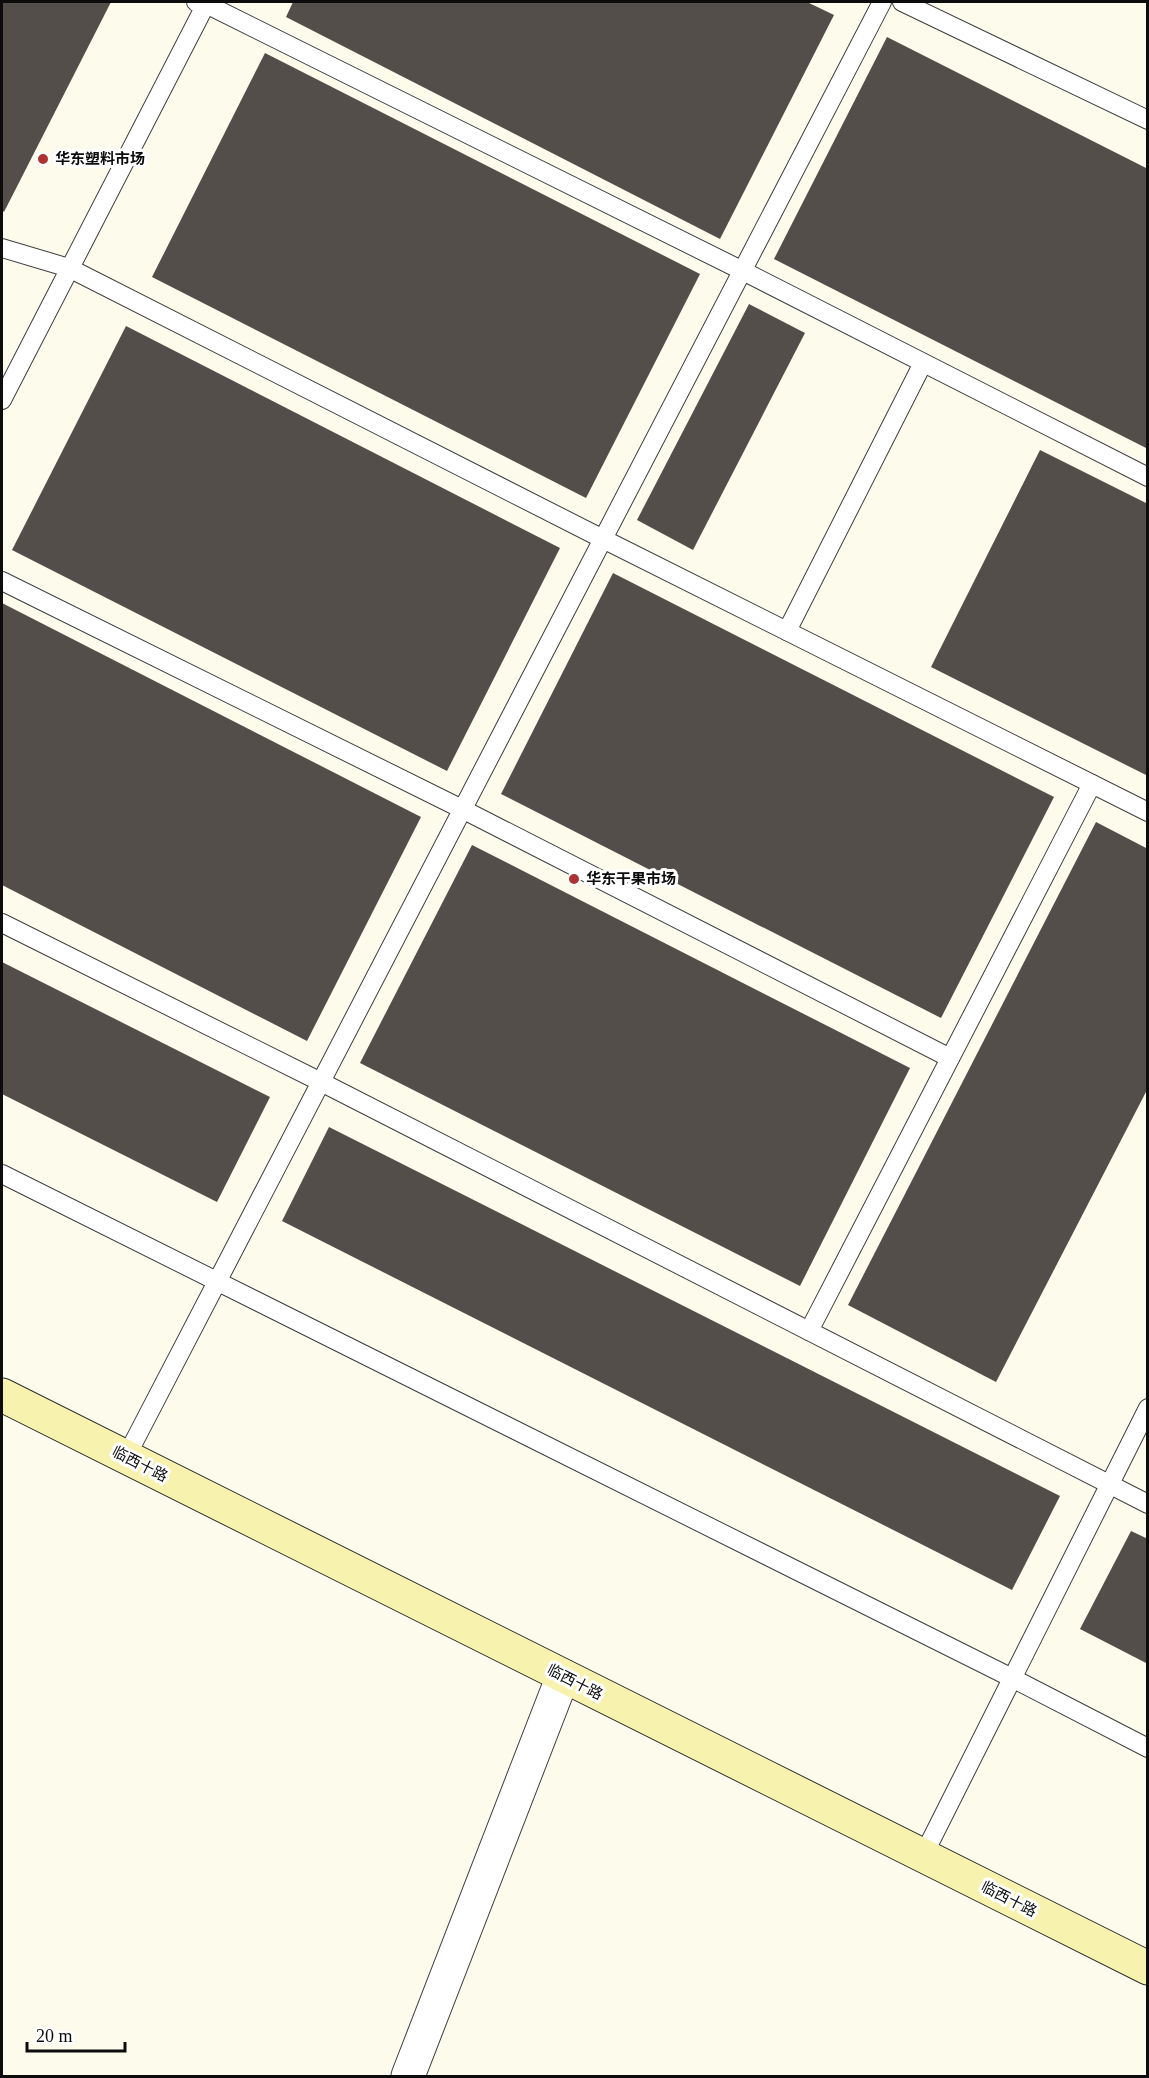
<svg xmlns="http://www.w3.org/2000/svg" width="1149" height="2078" font-family="'Times New Roman','Noto Sans SC',serif">
	<style>
		.building { fill: #534e49 }
		.lines { fill: none; stroke-linecap: round; stroke-linejoin: round }
		.lane-casing { stroke: #3f3f3f; stroke-width: 20 }
		.street-casing { stroke: #3f3f3f; stroke-width: 35 }
		.secondary-casing { stroke: #2e2e2e; stroke-width: 35 }
		.lane { stroke: #fff; stroke-width: 18 }
		.street { stroke: #fff; stroke-width: 33 }
		.secondary { stroke: #f7f2ae; stroke-width: 33 }
		.poi-dot { fill: #ae3232; stroke: #fff; stroke-width: 2 }
		.labels { text-anchor: middle; stroke-width: 6; stroke-linejoin: round; paint-order: stroke }
		.poi-label { font-size: 15px; font-weight: bold; fill: #0c0c0c; stroke: #fff; text-anchor: start }
		.street-label { font-size: 15px; fill: #0c0c0c; stroke: #fff }
	</style>
	<rect width="100%" height="100%" fill="#fdfbec"/>
	<g class="building">
		<path d="M2,2H111L4,212L2,210Z"/>
		<path d="M293,2H807L834,15L720,239L286,17Z"/>
		<path d="M887,37L1148,169V449L774,259Z"/>
		<path d="M265,53L700,274L586,498L152,277Z"/>
		<path d="M749,304L805,333L693,550L637,520Z"/>
		<path d="M126,326L560,548L447,771L12,550Z"/>
		<path d="M1040,450L1148,504V776L931,667Z"/>
		<path d="M613,573L1054,797L941,1018L501,794Z"/>
		<path d="M2,603L421,817L307,1041L2,885Z"/>
		<path d="M1096,822L1148,849V1088L996,1382L848,1305Z"/>
		<path d="M472,845L910,1068L800,1286L360,1063Z"/>
		<path d="M2,962L270,1097L217,1202L2,1094Z"/>
		<path d="M329,1127L1060,1496L1012,1590L282,1221Z"/>
		<path d="M1131,1531L1148,1539V1664L1080,1629Z"/>
	</g>
	<g class="lines">
		<g class="lane-casing">
			<g id="lane">
				<path d="M196,2L206,4L743,271L1148,477"/>
				<path d="M902,2L1148,120"/>
				<path d="M2,248L69,268L603,539L1148,812"/>
				<path d="M2,400L207,2"/>
				<path d="M2,581L462,809L950,1058"/>
				<path d="M787,631L923,363"/>
				<path d="M2,923L321,1082L1148,1504"/>
				<path d="M2,1174L1012,1678L1148,1748"/>
				<path d="M809,1331L1092,784"/>
				<path d="M126,1457L882,2"/>
				<path d="M923,1856L1148,1408"/>
			</g>
		</g>
		<g class="street-casing">
			<path id="street" d="M408,2076L563,1676"/>
		</g>
		<g class="secondary-casing">
			<path id="secondary" d="M2,1395L1148,1968"/>
		</g>
		<use href="#lane" class="lane"/>
		<use href="#street" class="street"/>
		<use href="#secondary" class="secondary"/>
	</g>
	<g class="poi-dot">
		<circle cx="43" cy="159" r="6"/>
		<circle cx="574" cy="879" r="6"/>
	</g>
	<g class="labels">
		<g class="poi-label">
			<text x="55" y="164">华东塑料市场</text>
			<text x="586" y="884">华东干果市场</text>
		</g>
		<g class="street-label">
			<text transform="translate(140 1464) rotate(27)" y="5">临西十路</text>
			<text transform="translate(575 1682) rotate(27)" y="5">临西十路</text>
			<text transform="translate(1009 1899) rotate(27)" y="5">临西十路</text>
		</g>
	</g>
	<rect width="1149" height="2078" fill="none" stroke="#0c0c0c" stroke-width="6"/>
	<path d="M27 2042v9h98v-9" fill="none" stroke="#0c0c0c" stroke-width="3"/>
	<text x="36" y="2042" font-size="18" fill="#0c0c0c" stroke="#ffffff" stroke-width="4.5" paint-order="stroke">20 m</text>
</svg>
